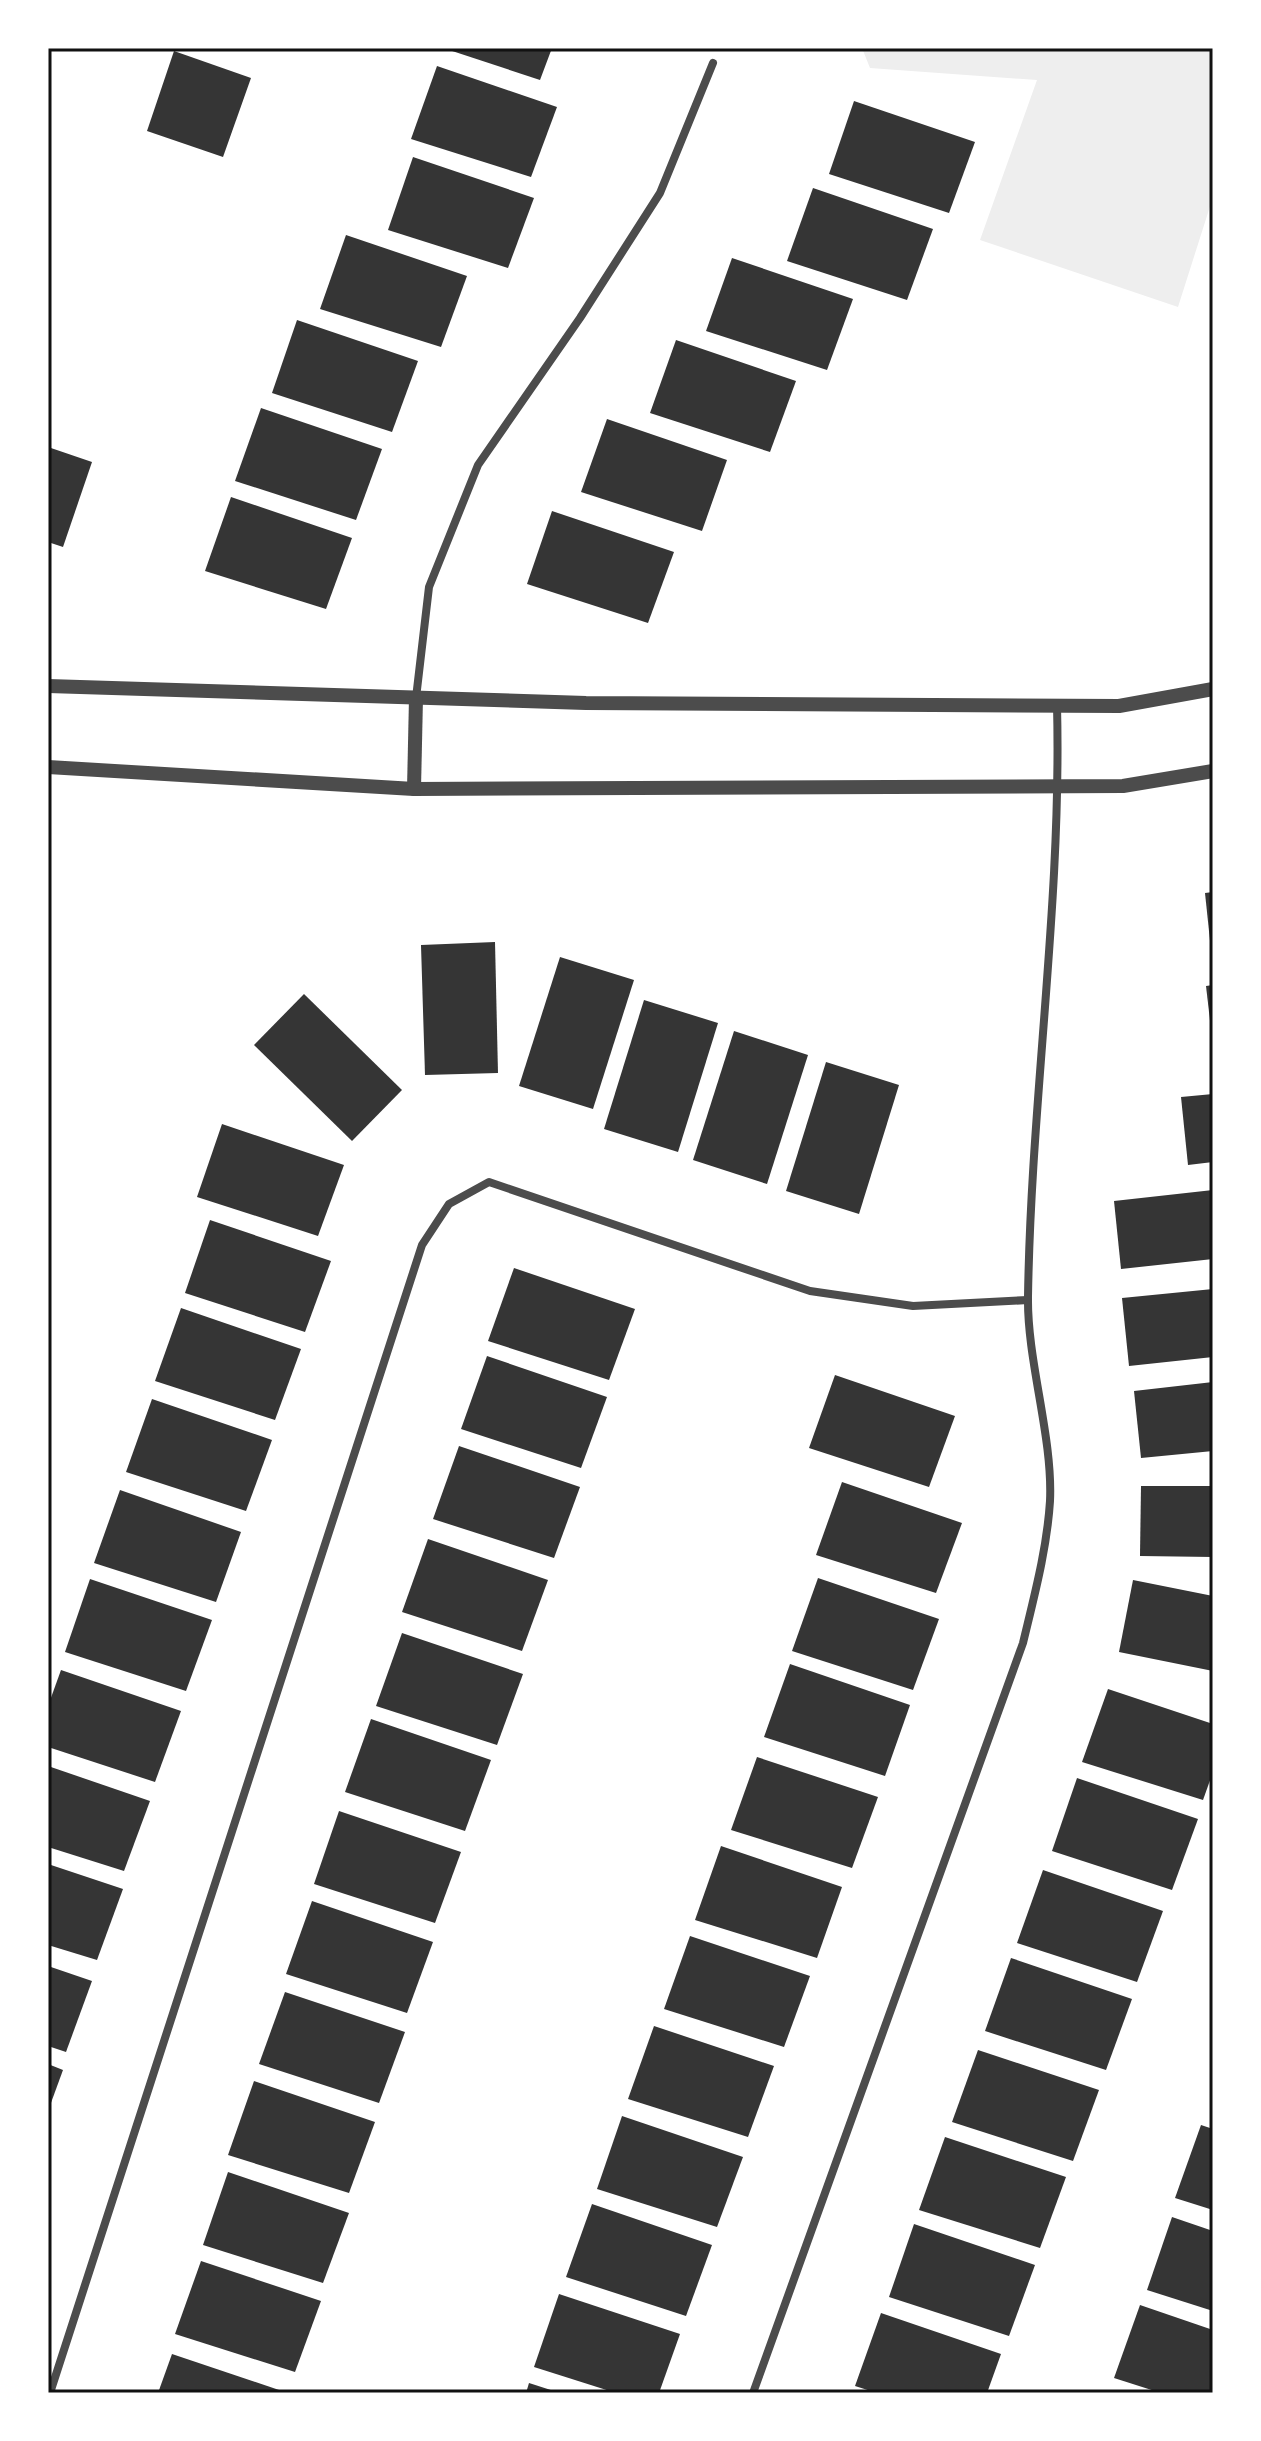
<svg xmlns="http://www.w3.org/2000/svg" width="1261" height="2441" font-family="'PT Sans',sans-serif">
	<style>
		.green { fill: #eee }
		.building { fill: #353535 }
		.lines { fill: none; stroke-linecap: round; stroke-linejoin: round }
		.minor { stroke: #4c4c4c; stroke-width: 8 }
		.tertiary { stroke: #4c4c4c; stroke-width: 14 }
		.neatline { fill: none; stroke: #111; stroke-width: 3 }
	</style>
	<rect width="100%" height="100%" fill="#fff"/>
	<path class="green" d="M862,48H1213V197L1178,307L980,240L1037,80L870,68Z"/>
	<g class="building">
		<path d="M443,48H552L540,80Z"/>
		<path d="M174,51L251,78L223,157L147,131Z"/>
		<path d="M437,66L557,107L531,177L411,139Z"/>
		<path d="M854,101L975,142L949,213L829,174Z"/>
		<path d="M413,157L534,198L508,268L388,230Z"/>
		<path d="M813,188L933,229L907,300L787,261Z"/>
		<path d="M346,235L467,276L441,347L320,309Z"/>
		<path d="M732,258L853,299L827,370L706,331Z"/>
		<path d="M297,320L418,361L392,432L272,393Z"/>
		<path d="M676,340L796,381L770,452L650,413Z"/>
		<path d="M261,408L382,449L356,520L235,481Z"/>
		<path d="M607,419L727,460L702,531L581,492Z"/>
		<path d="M48,447L92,462L63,547L48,542Z"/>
		<path d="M231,497L352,538L326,609L205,571Z"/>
		<path d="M552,511L674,552L648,623L527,584Z"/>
		<path d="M1213,892V950H1211L1205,893Z"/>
		<path d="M495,942L498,1073L425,1075L421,945Z"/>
		<path d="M560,957L634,980L593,1109L519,1086Z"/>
		<path d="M1213,985V1029H1211L1206,986Z"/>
		<path d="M304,994L402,1090L352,1141L254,1045Z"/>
		<path d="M644,1000L718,1023L678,1152L604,1129Z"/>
		<path d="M734,1031L808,1055L767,1184L693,1160Z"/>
		<path d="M826,1062L899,1085L859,1214L786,1191Z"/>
		<path d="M1213,1094V1162L1188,1165L1181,1097Z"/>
		<path d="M222,1124L344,1165L318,1236L197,1197Z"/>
		<path d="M1213,1190V1259L1121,1269L1114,1201Z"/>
		<path d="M210,1220L331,1261L305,1332L185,1293Z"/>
		<path d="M514,1268L635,1309L609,1380L488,1341Z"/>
		<path d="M1213,1289V1357L1129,1366L1122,1298Z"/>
		<path d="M181,1308L301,1349L275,1420L155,1381Z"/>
		<path d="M487,1356L607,1397L581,1468L461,1429Z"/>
		<path d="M835,1375L955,1416L929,1487L809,1448Z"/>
		<path d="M1213,1382V1451L1141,1458L1134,1391Z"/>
		<path d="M152,1399L272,1440L246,1511L126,1472Z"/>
		<path d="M459,1446L580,1487L554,1558L433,1519Z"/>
		<path d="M842,1482L962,1523L936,1593L816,1555Z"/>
		<path d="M1141,1486H1213V1557L1140,1556Z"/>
		<path d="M120,1490L241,1532L216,1602L94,1563Z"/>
		<path d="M428,1539L548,1580L522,1651L402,1612Z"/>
		<path d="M818,1578L939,1619L913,1690L792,1651Z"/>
		<path d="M90,1579L212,1620L186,1691L65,1652Z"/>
		<path d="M1133,1580L1213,1596V1671L1119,1652Z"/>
		<path d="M402,1633L523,1674L497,1745L376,1706Z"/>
		<path d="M790,1664L910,1705L885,1776L764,1737Z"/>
		<path d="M61,1670L181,1711L155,1782L48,1747V1706Z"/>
		<path d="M1108,1689L1213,1724V1772L1203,1800L1082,1762Z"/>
		<path d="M371,1719L491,1760L465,1831L345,1792Z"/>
		<path d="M757,1757L878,1797L852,1868L731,1830Z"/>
		<path d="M48,1766L150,1801L124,1871L48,1847Z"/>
		<path d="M1077,1778L1198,1819L1172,1890L1052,1851Z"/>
		<path d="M339,1811L461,1852L435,1923L314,1884Z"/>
		<path d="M721,1846L842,1887L817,1958L695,1920Z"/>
		<path d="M48,1864L123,1889L97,1960L48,1945Z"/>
		<path d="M1043,1870L1163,1911L1137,1982L1017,1943Z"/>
		<path d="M312,1901L433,1942L407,2013L286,1974Z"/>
		<path d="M690,1936L810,1976L784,2047L664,2009Z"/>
		<path d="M1011,1958L1132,1999L1106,2070L985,2031Z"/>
		<path d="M48,1966L92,1981L66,2052L48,2046Z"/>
		<path d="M285,1992L405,2032L379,2103L259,2064Z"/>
		<path d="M654,2026L774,2066L748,2137L628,2099Z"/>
		<path d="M978,2050L1099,2090L1073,2161L952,2122Z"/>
		<path d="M48,2064L63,2070L48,2111Z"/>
		<path d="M254,2081L375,2122L349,2193L228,2155Z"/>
		<path d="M622,2116L743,2157L717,2227L597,2189Z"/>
		<path d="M1201,2125L1213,2129V2210L1175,2198Z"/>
		<path d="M945,2137L1066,2177L1040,2248L919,2210Z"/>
		<path d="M228,2172L349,2213L323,2283L203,2245Z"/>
		<path d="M592,2204L712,2245L686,2316L566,2277Z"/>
		<path d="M1172,2217L1213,2231V2311L1147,2290Z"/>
		<path d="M914,2224L1035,2265L1009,2336L889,2297Z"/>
		<path d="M201,2261L321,2301L295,2372L175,2334Z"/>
		<path d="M559,2294L680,2334L659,2393H616L534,2367Z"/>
		<path d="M1140,2305L1213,2330V2393H1161L1114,2378Z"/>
		<path d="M881,2313L1001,2354L987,2393H877L855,2386Z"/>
		<path d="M172,2354L285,2392V2393H158Z"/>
		<path d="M529,2383L557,2392V2393H526Z"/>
	</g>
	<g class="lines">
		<g class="minor">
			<path d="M416,698L429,587L478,465L580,318L660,193L713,63"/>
			<path d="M50,2393L422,1245L449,1204L489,1182L810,1291L913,1306L1028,1300"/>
			<path d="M753,2393L1023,1643C1034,1597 1047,1549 1050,1501C1053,1437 1027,1361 1028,1297C1031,1099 1062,902 1057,705"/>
		</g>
		<g class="tertiary">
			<path d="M48,686L586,703L1119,706L1213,689"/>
			<path d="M48,767L414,789L1123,786L1213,771"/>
			<path d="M414,789L416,698"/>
		</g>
	</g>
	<rect width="1261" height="2441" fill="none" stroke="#ffffff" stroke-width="100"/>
	<rect x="50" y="50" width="1161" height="2341" class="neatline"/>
</svg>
